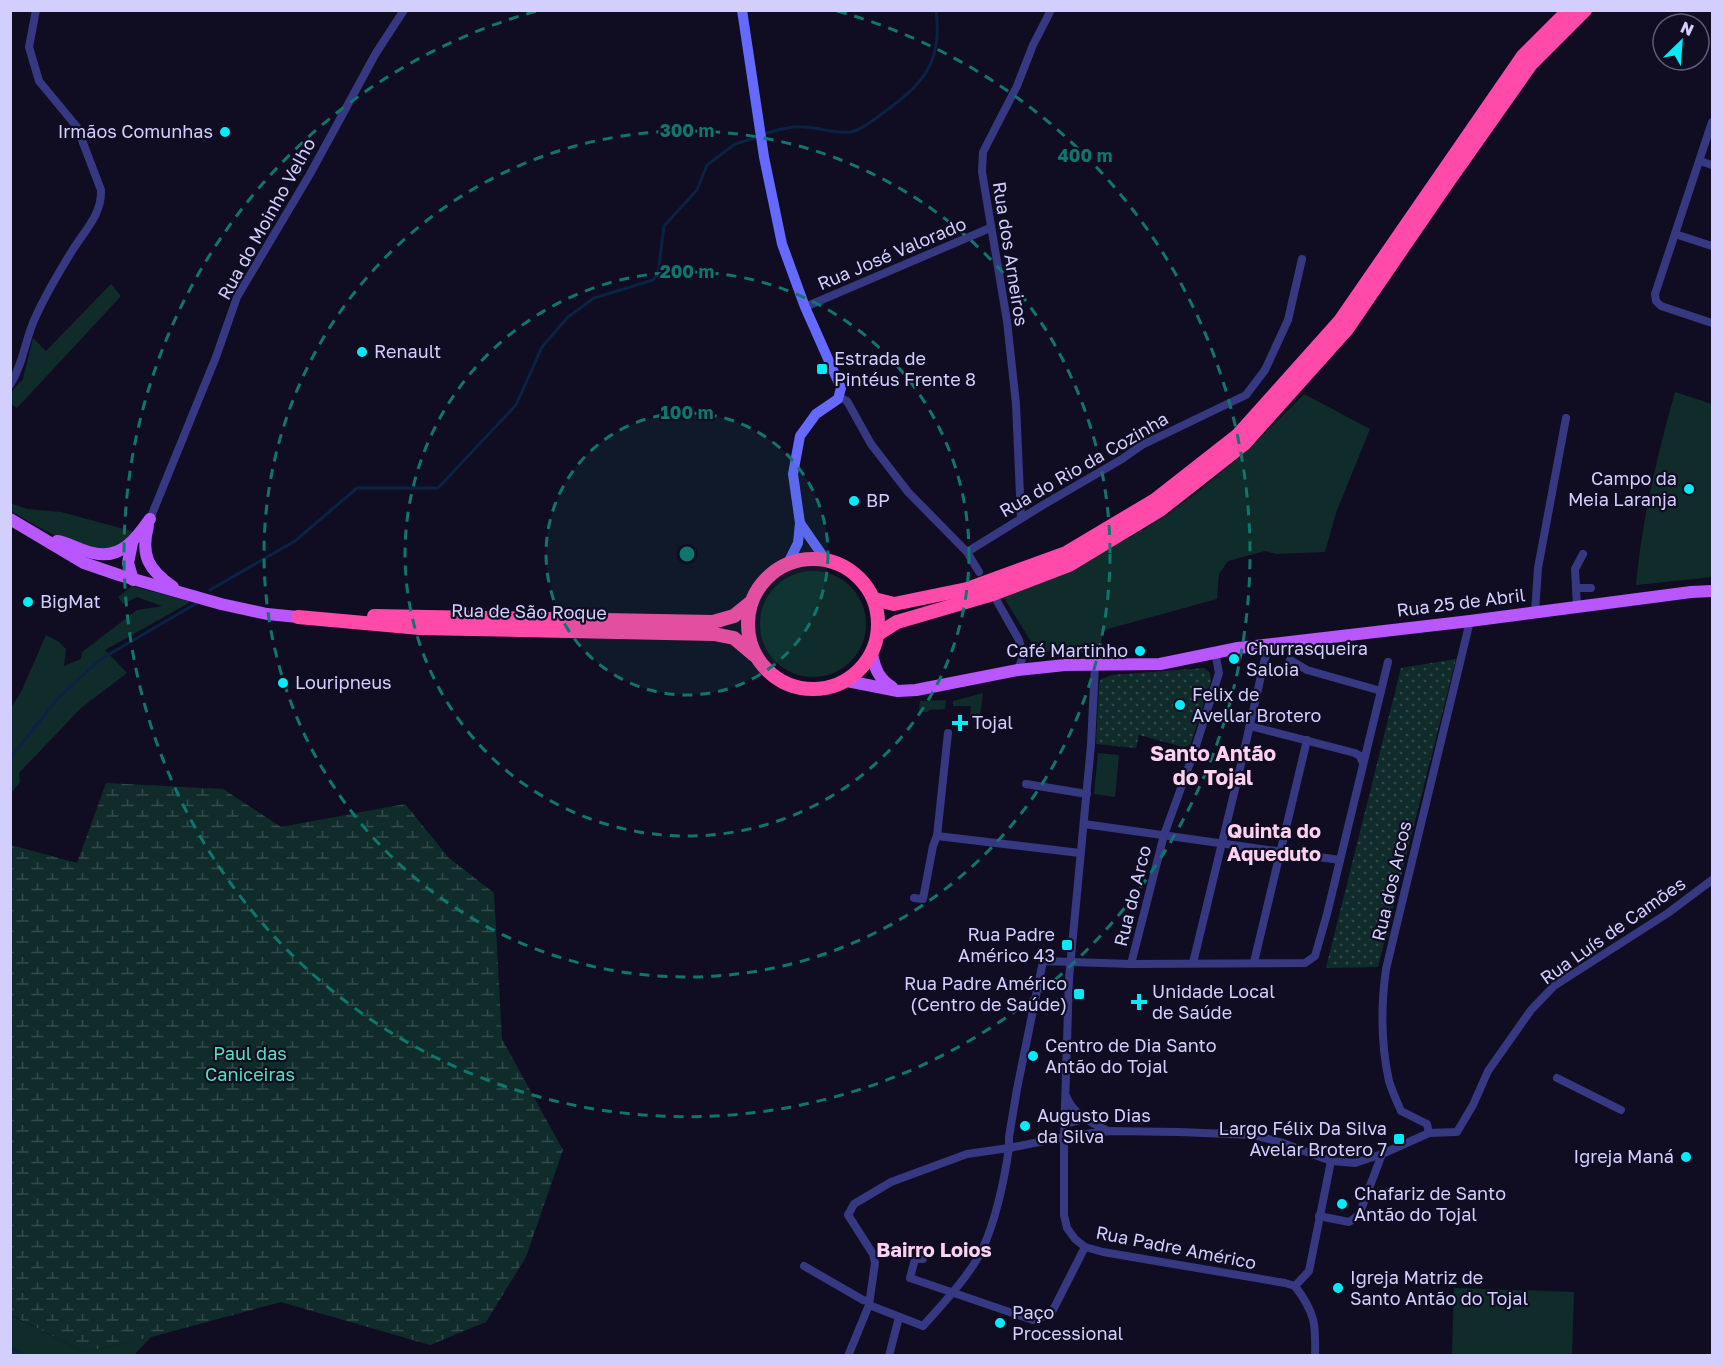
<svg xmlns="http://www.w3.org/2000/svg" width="1723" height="1366" font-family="'Golos Text',sans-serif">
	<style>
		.green { fill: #102c2a }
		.wetland { fill: url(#wetland-marsh) }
		.park { fill: url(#park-dots) }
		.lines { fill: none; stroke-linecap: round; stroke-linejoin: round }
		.stream { stroke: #0a2244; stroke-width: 3 }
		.street { stroke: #373882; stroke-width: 8 }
		.secondary { stroke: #6669ff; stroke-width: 10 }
		.primary { stroke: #b856ff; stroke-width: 12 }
		.highway { stroke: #ff4aa9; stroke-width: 14 }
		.ring { fill: none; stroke: #0f766e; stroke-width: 3; stroke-dasharray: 10 8 }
		.poi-dot { fill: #00ecfa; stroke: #100d22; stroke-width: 2 }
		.labels { text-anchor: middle; stroke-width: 4.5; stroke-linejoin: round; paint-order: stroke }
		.poi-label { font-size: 18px; fill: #d2cfff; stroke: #100d22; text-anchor: start }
		.street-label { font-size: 18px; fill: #d2cfff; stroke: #100d22 }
		.park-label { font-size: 18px; fill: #58e1b9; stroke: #100d22 }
		.neighbourhood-label { font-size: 20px; font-weight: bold; fill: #ffd1f0; stroke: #100d22 }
		.quarter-label { font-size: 21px; font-weight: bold; fill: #ffd1f0; stroke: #100d22 }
		.centre { fill: #0f766e; stroke: #100d22; stroke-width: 3 }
		.ring-label { font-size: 18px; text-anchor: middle; font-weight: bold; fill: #0f766e; stroke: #100d22; stroke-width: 4.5; stroke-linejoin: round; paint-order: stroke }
	</style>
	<defs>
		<pattern id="wetland-marsh" width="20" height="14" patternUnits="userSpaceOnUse" patternTransform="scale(1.5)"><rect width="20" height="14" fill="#102c2a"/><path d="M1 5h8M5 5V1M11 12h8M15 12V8" fill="none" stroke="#324a4a"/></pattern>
		<pattern id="park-dots" width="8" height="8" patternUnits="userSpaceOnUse" patternTransform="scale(1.5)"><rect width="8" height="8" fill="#102c2a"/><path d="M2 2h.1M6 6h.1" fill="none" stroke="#324a4a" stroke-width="1.8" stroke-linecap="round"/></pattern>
	</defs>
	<rect width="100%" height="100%" fill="#100d22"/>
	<g class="green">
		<path d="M111,284L121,296L17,408L11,404V392L23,379L33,338L46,351Z"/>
		<path d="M1675,392L1712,404V577L1636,585C1642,519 1657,456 1675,392Z"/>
		<path d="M1304,394L1370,429L1336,513L1325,552L1276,554L1265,551L1228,561L1219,574L1217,599L1104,630L1098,653L1037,651L1004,598C1054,576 1104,554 1151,525C1209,489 1257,442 1304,394Z"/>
		<path d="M10,503L27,509L61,512L135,532C130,537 123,544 117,547C89,559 35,525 11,511Z"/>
		<circle cx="813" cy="624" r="53"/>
		<path d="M132,586L188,601L189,603L105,650L127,673L81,708L19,773L20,782L11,793V708L21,692L46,635L59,642L66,649L64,666L81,659L82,652L137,610L162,606L137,597L123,604L118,597Z"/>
		<path d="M983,693L980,717L970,716L971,706H953V701Z"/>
		<path d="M946,700L945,709L929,710L928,712H919L920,701Z"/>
		<path d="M1098,753L1119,755L1115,797L1094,794Z"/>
		<path d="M1454,1288L1574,1292L1572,1355H1452Z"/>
		<path d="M10,1315L85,1352L151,1337L134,1355H13L11,1354Z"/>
	</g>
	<path class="wetland" d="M106,783L223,789L281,827L405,804L449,858L494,893L502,1039L563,1150L526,1257L486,1322L430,1345L281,1302L151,1337L85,1352L11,1315V845L77,863Z"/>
	<g class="park">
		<path d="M1456,659L1378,967L1326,968L1401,668Z"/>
		<path d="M1204,668L1210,673L1211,681L1190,746L1183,747L1139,735L1136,748L1096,744L1099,684L1101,679L1112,675Z"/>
	</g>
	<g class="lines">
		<g class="stream">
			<path d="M764,134C778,130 790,126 805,127C820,128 836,134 851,132C862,130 873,120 883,113C923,84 943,63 936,10"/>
			<path d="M210,590L295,541L357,488H438L516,405L542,347L568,317L594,298L653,280L658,274L664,226L697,190L707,165L735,144L758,137"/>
			<path d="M10,758L59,697L101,659L197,603"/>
			<path d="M10,1347L26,1356"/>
		</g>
		<g class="street">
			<path d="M1712,122L1655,294L1656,301L1661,306L1712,323"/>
			<path d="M1700,161L1712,165"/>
			<path d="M1675,234L1712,246"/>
			<path d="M805,307L990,228"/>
			<path d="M10,385C24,363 25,338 36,316C46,294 59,272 72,251C84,231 102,215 101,190L77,127L39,81L29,47L36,10"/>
			<path d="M839,397L847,401L871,444L908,492L967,552L979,572"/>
			<path d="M1021,518L1016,404L1007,321L982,172L983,152L1017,86L1033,45L1051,10"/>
			<path d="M150,519L216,357L237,297L310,174L376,53L404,10"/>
			<path d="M967,552L1043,505L1122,459L1142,445L1246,395L1265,370L1288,320L1302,259"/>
			<path d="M1576,588H1591"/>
			<path d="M993,594L1019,640L1023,656L1018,670"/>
			<path d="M1577,606L1575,569L1583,554"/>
			<path d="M1535,612L1538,568L1566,418"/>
			<path d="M1290,660L1307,670L1381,691"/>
			<path d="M1388,662L1327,914L1315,956L1305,963L1131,964L1043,961L1017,1089L1009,1137V1148L1064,1137L1109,1131L1179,1132L1253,1135L1280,1142L1331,1161L1355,1163L1382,1154L1429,1133L1457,1132L1473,1105L1488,1071L1531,1010L1554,986L1668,913L1712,880"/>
			<path d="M1095,665L1091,745L1069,978L1064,1137V1215L1067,1228L1075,1239L1085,1247L1103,1252L1285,1283L1295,1286"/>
			<path d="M1250,726L1355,753L1360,756L1363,763"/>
			<path d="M1026,784L1087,794"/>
			<path d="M1084,824L1340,860"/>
			<path d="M937,836L1080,853"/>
			<path d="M914,898L923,899L933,846L937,836L948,733"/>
			<path d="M1254,962L1307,740"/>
			<path d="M1193,963L1242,760L1268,645"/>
			<path d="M1131,964L1164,835L1194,752L1219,673L1215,652"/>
			<path d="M1557,1078L1621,1110"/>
			<path d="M1066,1096C1074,1115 1090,1122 1108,1131"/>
			<path d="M1064,1124L1084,1119"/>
			<path d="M1429,1133L1427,1124L1401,1111C1397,1102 1392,1091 1389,1081C1381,1045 1381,1005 1386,969L1470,621"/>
			<path d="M1319,1216L1349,1222L1359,1215L1382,1154"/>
			<path d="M923,1259H915L910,1278L1033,1320L1051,1314L1085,1247"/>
			<path d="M804,1266L863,1300L869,1301"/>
			<path d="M1295,1286L1309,1271L1331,1161"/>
			<path d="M1295,1286C1315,1313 1316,1323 1315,1356"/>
			<path d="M848,1356L869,1305L875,1263L873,1254L848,1215L854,1204L891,1182L967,1154L1009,1148C1004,1182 997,1216 983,1248C971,1274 942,1305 923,1326L869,1305"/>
			<path d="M889,1356L899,1317"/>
		</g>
		<g class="secondary">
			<path d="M742,10L764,157L782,244L805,307L841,388L838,399L816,414L800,436L793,474L800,523L798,543L787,565"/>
			<path d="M800,523L825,559"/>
		</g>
		<g class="primary">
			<path d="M10,519L84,563L119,575L221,604L267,614L298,617"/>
			<path d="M148,526C140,556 149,570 173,587"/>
			<path d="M57,541C70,543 81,551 93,553C121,560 136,539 150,519"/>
			<path d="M132,543L128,563L133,580"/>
			<path d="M872,654C875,669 879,679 892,687"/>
			<path d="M847,681L898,691L916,690L1018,670L1065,665L1160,664L1238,648L1470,621L1691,592L1712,591"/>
		</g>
		<g class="highway">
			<circle cx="813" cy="624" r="65"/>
			<path d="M874,599L894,604L967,589L1066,553L1155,500L1238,435L1340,321L1523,56L1569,10"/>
			<path d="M374,616L713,622L734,616L750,603"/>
			<path d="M298,617L420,628L714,634L734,638L754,655"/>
			<path d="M878,634L897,622L993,594L1069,565L1160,510L1244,444L1347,329L1445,186L1531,64L1585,10"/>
		</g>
	</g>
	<circle cx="687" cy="554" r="141" fill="#0f766e" fill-opacity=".12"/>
	<g class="ring">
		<circle cx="687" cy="554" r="141"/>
		<circle cx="687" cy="554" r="282"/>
		<circle cx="687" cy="554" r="423"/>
		<path d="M837 11A563 563 0 1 1 537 11"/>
	</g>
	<g class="poi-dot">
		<circle cx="225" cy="132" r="6"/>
		<circle cx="362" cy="352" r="6"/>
		<rect x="816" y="363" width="12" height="12" rx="3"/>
		<circle cx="1689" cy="489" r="6"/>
		<circle cx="854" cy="501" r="6"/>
		<circle cx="28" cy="602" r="6"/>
		<circle cx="1140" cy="651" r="6"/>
		<circle cx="1234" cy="659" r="6"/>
		<circle cx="283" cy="683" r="6"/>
		<circle cx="1180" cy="705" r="6"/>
		<path d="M957 714h6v6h6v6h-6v6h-6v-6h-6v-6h6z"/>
		<rect x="1061" y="939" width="12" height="12" rx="3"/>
		<rect x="1073" y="988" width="12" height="12" rx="3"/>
		<path d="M1136 993h6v6h6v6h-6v6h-6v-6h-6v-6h6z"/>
		<circle cx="1033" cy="1056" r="6"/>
		<circle cx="1025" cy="1126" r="6"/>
		<rect x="1393" y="1133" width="12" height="12" rx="3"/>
		<circle cx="1686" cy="1157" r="6"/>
		<circle cx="1342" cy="1204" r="6"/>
		<circle cx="1338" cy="1288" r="6"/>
		<circle cx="1000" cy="1323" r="6"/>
	</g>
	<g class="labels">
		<g class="poi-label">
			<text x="213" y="138" text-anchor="end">Irmãos Comunhas</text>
			<text x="374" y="358">Renault</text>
			<text x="834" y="365">Estrada de<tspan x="834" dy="21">Pintéus Frente 8</tspan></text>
			<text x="1677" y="485" text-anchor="end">Campo da<tspan x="1677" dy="21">Meia Laranja</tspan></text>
			<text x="866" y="507">BP</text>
			<text x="40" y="608">BigMat</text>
			<text x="1246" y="655">Churrasqueira<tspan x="1246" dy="21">Saloia</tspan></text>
			<text x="1128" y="657" text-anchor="end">Café Martinho</text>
			<text x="295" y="689">Louripneus</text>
			<text x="1192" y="701">Felix de<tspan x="1192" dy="21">Avellar Brotero</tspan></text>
			<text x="972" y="729">Tojal</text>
			<text x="1055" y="941" text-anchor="end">Rua Padre<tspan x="1055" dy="21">Américo 43</tspan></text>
			<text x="1067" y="990" text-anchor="end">Rua Padre Américo<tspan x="1067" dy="21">(Centro de Saúde)</tspan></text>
			<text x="1152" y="998">Unidade Local<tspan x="1152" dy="21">de Saúde</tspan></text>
			<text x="1045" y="1052">Centro de Dia Santo<tspan x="1045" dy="21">Antão do Tojal</tspan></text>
			<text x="1037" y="1122">Augusto Dias<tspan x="1037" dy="21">da Silva</tspan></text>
			<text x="1387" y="1135" text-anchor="end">Largo Félix Da Silva<tspan x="1387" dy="21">Avelar Brotero 7</tspan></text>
			<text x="1674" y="1163" text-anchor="end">Igreja Maná</text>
			<text x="1354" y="1200">Chafariz de Santo<tspan x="1354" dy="21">Antão do Tojal</tspan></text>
			<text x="1350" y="1284">Igreja Matriz de<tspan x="1350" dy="21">Santo Antão do Tojal</tspan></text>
			<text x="1012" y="1319">Paço<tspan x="1012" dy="21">Processional</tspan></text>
		</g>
		<g class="street-label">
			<text transform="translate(267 219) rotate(-61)" y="6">Rua do Moinho Velho</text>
			<text transform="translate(892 254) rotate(-23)" y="6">Rua José Valorado</text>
			<text transform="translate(1010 254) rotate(81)" y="6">Rua dos Arneiros</text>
			<text transform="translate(1084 465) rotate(-30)" y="6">Rua do Rio da Cozinha</text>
			<text transform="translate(1461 603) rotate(-7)" y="6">Rua 25 de Abril</text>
			<text transform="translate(529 612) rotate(1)" y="6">Rua de São Roque</text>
			<text transform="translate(1392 881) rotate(-77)" y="6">Rua dos Arcos</text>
			<text transform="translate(1133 896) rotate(-76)" y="6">Rua do Arco</text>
			<text transform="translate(1613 931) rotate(-35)" y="6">Rua Luís de Camões</text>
			<text transform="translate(1176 1248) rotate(11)" y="6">Rua Padre Américo</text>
		</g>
		<g class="park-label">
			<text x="250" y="1060">Paul das<tspan x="250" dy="21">Caniceiras</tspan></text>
		</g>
		<g class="neighbourhood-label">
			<text x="1274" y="838">Quinta do<tspan x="1274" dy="23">Aqueduto</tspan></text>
			<text x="934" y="1257">Bairro Loios</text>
		</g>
		<g class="quarter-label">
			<text x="1213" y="761">Santo Antão<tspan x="1213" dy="24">do Tojal</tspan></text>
		</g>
	</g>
	<circle cx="687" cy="554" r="9" class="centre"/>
	<g class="ring-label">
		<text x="687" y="137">300 m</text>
		<text x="1085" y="162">400 m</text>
		<text x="687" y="278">200 m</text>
		<text x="687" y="419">100 m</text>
	</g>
	<rect width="1723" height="1366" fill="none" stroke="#d2cfff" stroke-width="24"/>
	<g transform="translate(1681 42) rotate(25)"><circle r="28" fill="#100d22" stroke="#5e5b7a" stroke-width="1.5"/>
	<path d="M0-4.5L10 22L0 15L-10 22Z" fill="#00ecfa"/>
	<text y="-9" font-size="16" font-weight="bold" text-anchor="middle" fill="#d2cfff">N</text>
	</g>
</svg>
